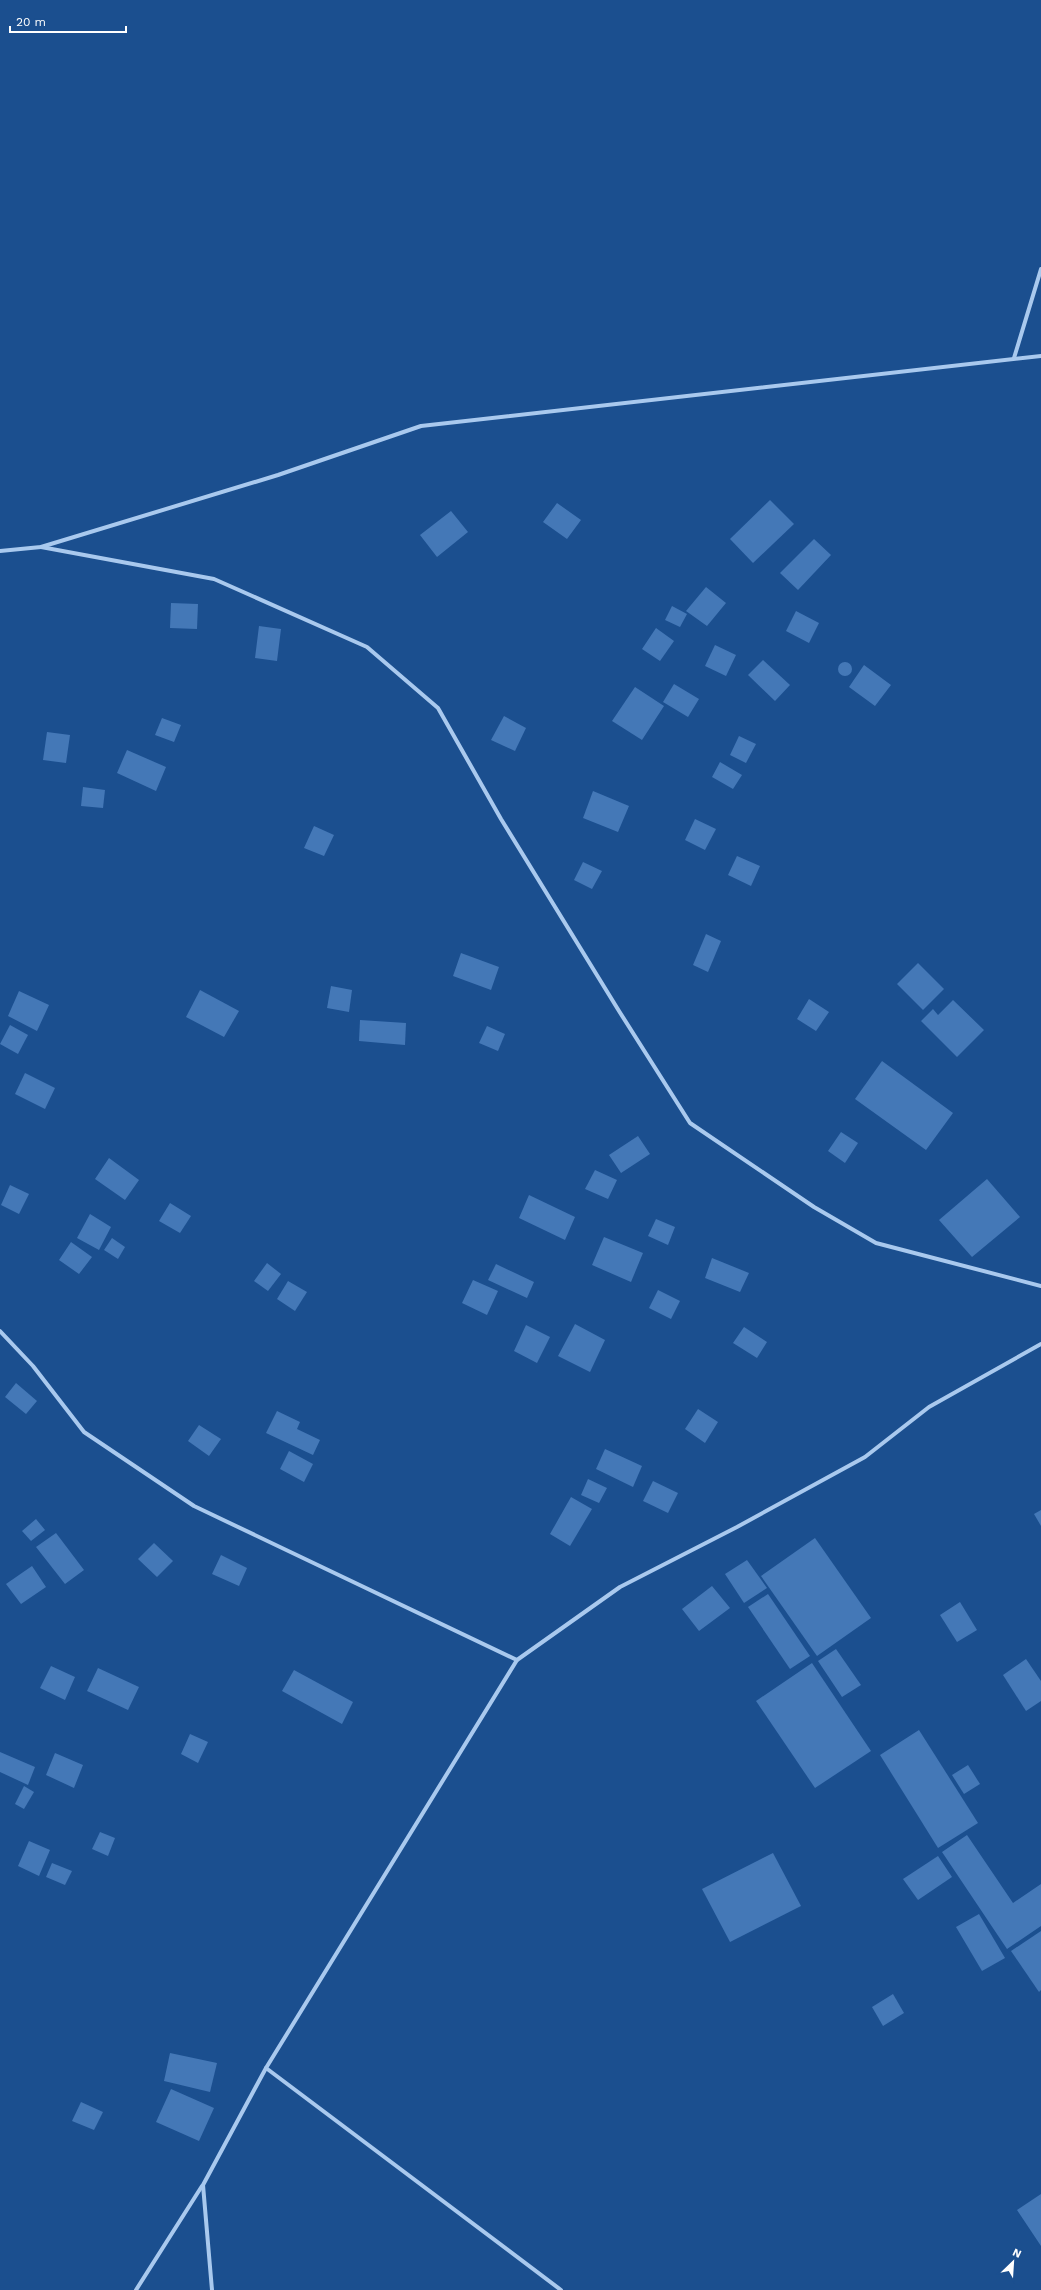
<svg xmlns="http://www.w3.org/2000/svg" width="1041" height="2290" font-family="'Work Sans',sans-serif">
	<style>
		.building { fill: #4478b7 }
		.lines { fill: none; stroke-linecap: round; stroke-linejoin: round }
		.minor { stroke: #a9c9ee; stroke-width: 4 }
	</style>
	<rect width="100%" height="100%" fill="#1b4f8f"/>
	<g class="building">
		<path d="M770,500L794,524L753,563L730,539Z"/>
		<path d="M557,503L581,520L567,539L543,522Z"/>
		<path d="M451,511L468,532L437,557L420,535Z"/>
		<path d="M814,539L831,555L798,590L780,573Z"/>
		<path d="M706,587L726,603L707,626L686,611Z"/>
		<path d="M171,603L198,604L197,629L170,628Z"/>
		<path d="M672,606L687,614L680,627L665,620Z"/>
		<path d="M796,611L819,623L809,643L786,631Z"/>
		<path d="M259,626L281,629L277,661L255,658Z"/>
		<path d="M656,628L674,641L660,661L642,649Z"/>
		<path d="M715,645L736,655L726,676L705,666Z"/>
		<path d="M763,660L790,685L775,701L748,675Z"/>
		<circle cx="845" cy="669" r="7"/>
		<path d="M864,665L891,685L875,706L849,687Z"/>
		<path d="M674,684L699,699L688,717L663,702Z"/>
		<path d="M635,687L664,706L642,740L612,721Z"/>
		<path d="M504,716L526,728L515,751L491,740Z"/>
		<path d="M162,718L181,725L174,742L155,735Z"/>
		<path d="M47,732L70,735L66,763L43,760Z"/>
		<path d="M739,736L756,744L746,763L730,755Z"/>
		<path d="M127,750L166,767L156,791L117,773Z"/>
		<path d="M720,762L742,775L733,789L712,777Z"/>
		<path d="M83,787L105,790L103,808L81,806Z"/>
		<path d="M593,791L629,806L618,832L583,818Z"/>
		<path d="M695,819L716,829L705,850L685,840Z"/>
		<path d="M314,826L334,835L324,856L304,848Z"/>
		<path d="M737,856L760,866L751,886L728,875Z"/>
		<path d="M583,862L602,871L592,889L574,880Z"/>
		<path d="M706,934L721,941L708,972L693,965Z"/>
		<path d="M461,953L499,967L491,990L453,976Z"/>
		<path d="M918,963L944,989L923,1010L897,984Z"/>
		<path d="M331,986L352,990L349,1012L327,1008Z"/>
		<path d="M200,990L239,1011L224,1037L186,1017Z"/>
		<path d="M19,991L49,1005L37,1031L8,1016Z"/>
		<path d="M809,999L829,1012L816,1031L797,1019Z"/>
		<path d="M953,1000L984,1030L957,1057L921,1021L933,1009L938,1015Z"/>
		<path d="M360,1020L406,1023L405,1045L359,1041Z"/>
		<path d="M10,1025L28,1035L18,1054L0,1044Z"/>
		<path d="M487,1026L505,1034L498,1051L479,1043Z"/>
		<path d="M882,1061L953,1113L926,1150L855,1099Z"/>
		<path d="M25,1073L55,1088L45,1109L15,1094Z"/>
		<path d="M841,1132L858,1143L845,1163L828,1151Z"/>
		<path d="M638,1136L650,1154L621,1173L609,1155Z"/>
		<path d="M109,1158L139,1180L125,1200L95,1179Z"/>
		<path d="M595,1170L617,1180L608,1199L585,1189Z"/>
		<path d="M987,1179L1020,1217L972,1257L939,1220Z"/>
		<path d="M10,1185L29,1194L19,1214L1,1205Z"/>
		<path d="M529,1195L575,1217L565,1240L519,1218Z"/>
		<path d="M170,1203L191,1216L180,1233L159,1221Z"/>
		<path d="M90,1214L111,1227L99,1250L77,1238Z"/>
		<path d="M656,1219L675,1227L668,1245L648,1236Z"/>
		<path d="M604,1237L643,1253L631,1282L592,1265Z"/>
		<path d="M112,1238L125,1247L118,1259L104,1250Z"/>
		<path d="M71,1242L92,1257L79,1274L59,1260Z"/>
		<path d="M712,1258L749,1273L740,1292L705,1278Z"/>
		<path d="M267,1263L281,1274L268,1291L254,1281Z"/>
		<path d="M496,1264L534,1282L527,1298L488,1280Z"/>
		<path d="M473,1280L498,1291L487,1315L462,1303Z"/>
		<path d="M288,1281L307,1292L295,1311L277,1299Z"/>
		<path d="M658,1290L680,1301L671,1319L649,1308Z"/>
		<path d="M575,1324L605,1340L590,1372L558,1356Z"/>
		<path d="M526,1325L550,1337L537,1363L514,1351Z"/>
		<path d="M744,1327L767,1342L757,1358L733,1343Z"/>
		<path d="M16,1383L37,1401L26,1414L5,1397Z"/>
		<path d="M698,1409L718,1422L705,1443L685,1429Z"/>
		<path d="M277,1411L300,1422L297,1429L320,1440L313,1455L266,1433Z"/>
		<path d="M199,1425L221,1439L209,1456L188,1441Z"/>
		<path d="M605,1449L642,1466L633,1487L596,1469Z"/>
		<path d="M289,1451L313,1464L304,1482L280,1469Z"/>
		<path d="M588,1479L607,1488L599,1503L581,1495Z"/>
		<path d="M653,1481L678,1493L668,1513L643,1501Z"/>
		<path d="M571,1497L592,1509L570,1546L550,1534Z"/>
		<path d="M1041,1510V1526L1034,1514Z"/>
		<path d="M36,1519L45,1530L31,1541L22,1531Z"/>
		<path d="M56,1533L84,1570L65,1584L36,1547Z"/>
		<path d="M815,1538L871,1618L817,1656L761,1576Z"/>
		<path d="M154,1543L173,1561L157,1577L138,1559Z"/>
		<path d="M221,1555L247,1568L239,1586L212,1574Z"/>
		<path d="M747,1560L767,1588L744,1603L725,1574Z"/>
		<path d="M32,1566L46,1587L21,1604L6,1584Z"/>
		<path d="M712,1586L730,1608L699,1631L682,1609Z"/>
		<path d="M768,1594L810,1656L790,1669L748,1607Z"/>
		<path d="M960,1602L977,1630L957,1642L940,1615Z"/>
		<path d="M836,1649L861,1685L842,1697L818,1661Z"/>
		<path d="M1026,1659L1041,1681V1701L1026,1711L1003,1675Z"/>
		<path d="M812,1663L871,1751L815,1788L756,1701Z"/>
		<path d="M51,1666L75,1677L65,1700L40,1688Z"/>
		<path d="M98,1668L139,1687L128,1710L87,1691Z"/>
		<path d="M294,1670L353,1702L342,1724L282,1691Z"/>
		<path d="M919,1730L978,1823L938,1848L880,1755Z"/>
		<path d="M190,1734L208,1742L198,1763L181,1754Z"/>
		<path d="M0,1752L35,1767L28,1785L0,1772Z"/>
		<path d="M55,1753L83,1765L74,1788L46,1775Z"/>
		<path d="M968,1765L980,1784L964,1794L952,1775Z"/>
		<path d="M24,1786L34,1792L24,1809L15,1804Z"/>
		<path d="M100,1832L115,1838L108,1856L92,1849Z"/>
		<path d="M967,1835L1013,1903L1041,1884V1926L1007,1949L942,1852Z"/>
		<path d="M29,1841L50,1850L39,1876L18,1866Z"/>
		<path d="M773,1853L801,1906L730,1942L702,1889Z"/>
		<path d="M938,1856L952,1877L918,1900L903,1879Z"/>
		<path d="M52,1863L72,1871L65,1885L46,1877Z"/>
		<path d="M979,1914L1005,1958L982,1971L956,1927Z"/>
		<path d="M1041,1931V1990L1039,1992L1011,1951Z"/>
		<path d="M893,1994L904,2013L883,2026L872,2007Z"/>
		<path d="M170,2053L217,2063L210,2092L164,2081Z"/>
		<path d="M171,2089L214,2108L199,2141L156,2122Z"/>
		<path d="M81,2102L103,2112L94,2130L72,2121Z"/>
		<path d="M1041,2194V2246L1017,2210Z"/>
	</g>
	<g class="lines">
		<g class="minor">
			<path d="M1014,358L1041,269"/>
			<path d="M41,547L214,579L367,647L438,708L501,819L619,1011L690,1123L814,1207L876,1243L1041,1286"/>
			<path d="M0,551L41,547L278,475L421,426L1041,356"/>
			<path d="M0,1331L33,1366L84,1432L194,1506L517,1660"/>
			<path d="M266,2068L561,2290"/>
			<path d="M136,2290L202,2186"/>
			<path d="M212,2290L203,2185L266,2068L517,1660L620,1587L737,1527L865,1457L929,1407L1041,1344"/>
		</g>
	</g>
	<g transform="translate(1013 2262) rotate(25)" stroke="#1b4f8f" stroke-width="3" paint-order="stroke">
	<path d="M0-3L7 15L0 10L-7 15Z" fill="#ffffff"/>
	<text y="-6" font-size="11" font-weight="bold" text-anchor="middle" fill="#ffffff">N</text>
	</g>
	<path d="M10 26v6h116v-6" fill="none" stroke="#ffffff" stroke-width="2"/>
	<text x="16" y="26" font-size="12" fill="#ffffff" stroke="#1b4f8f" stroke-width="3" paint-order="stroke">20 m</text>
</svg>
